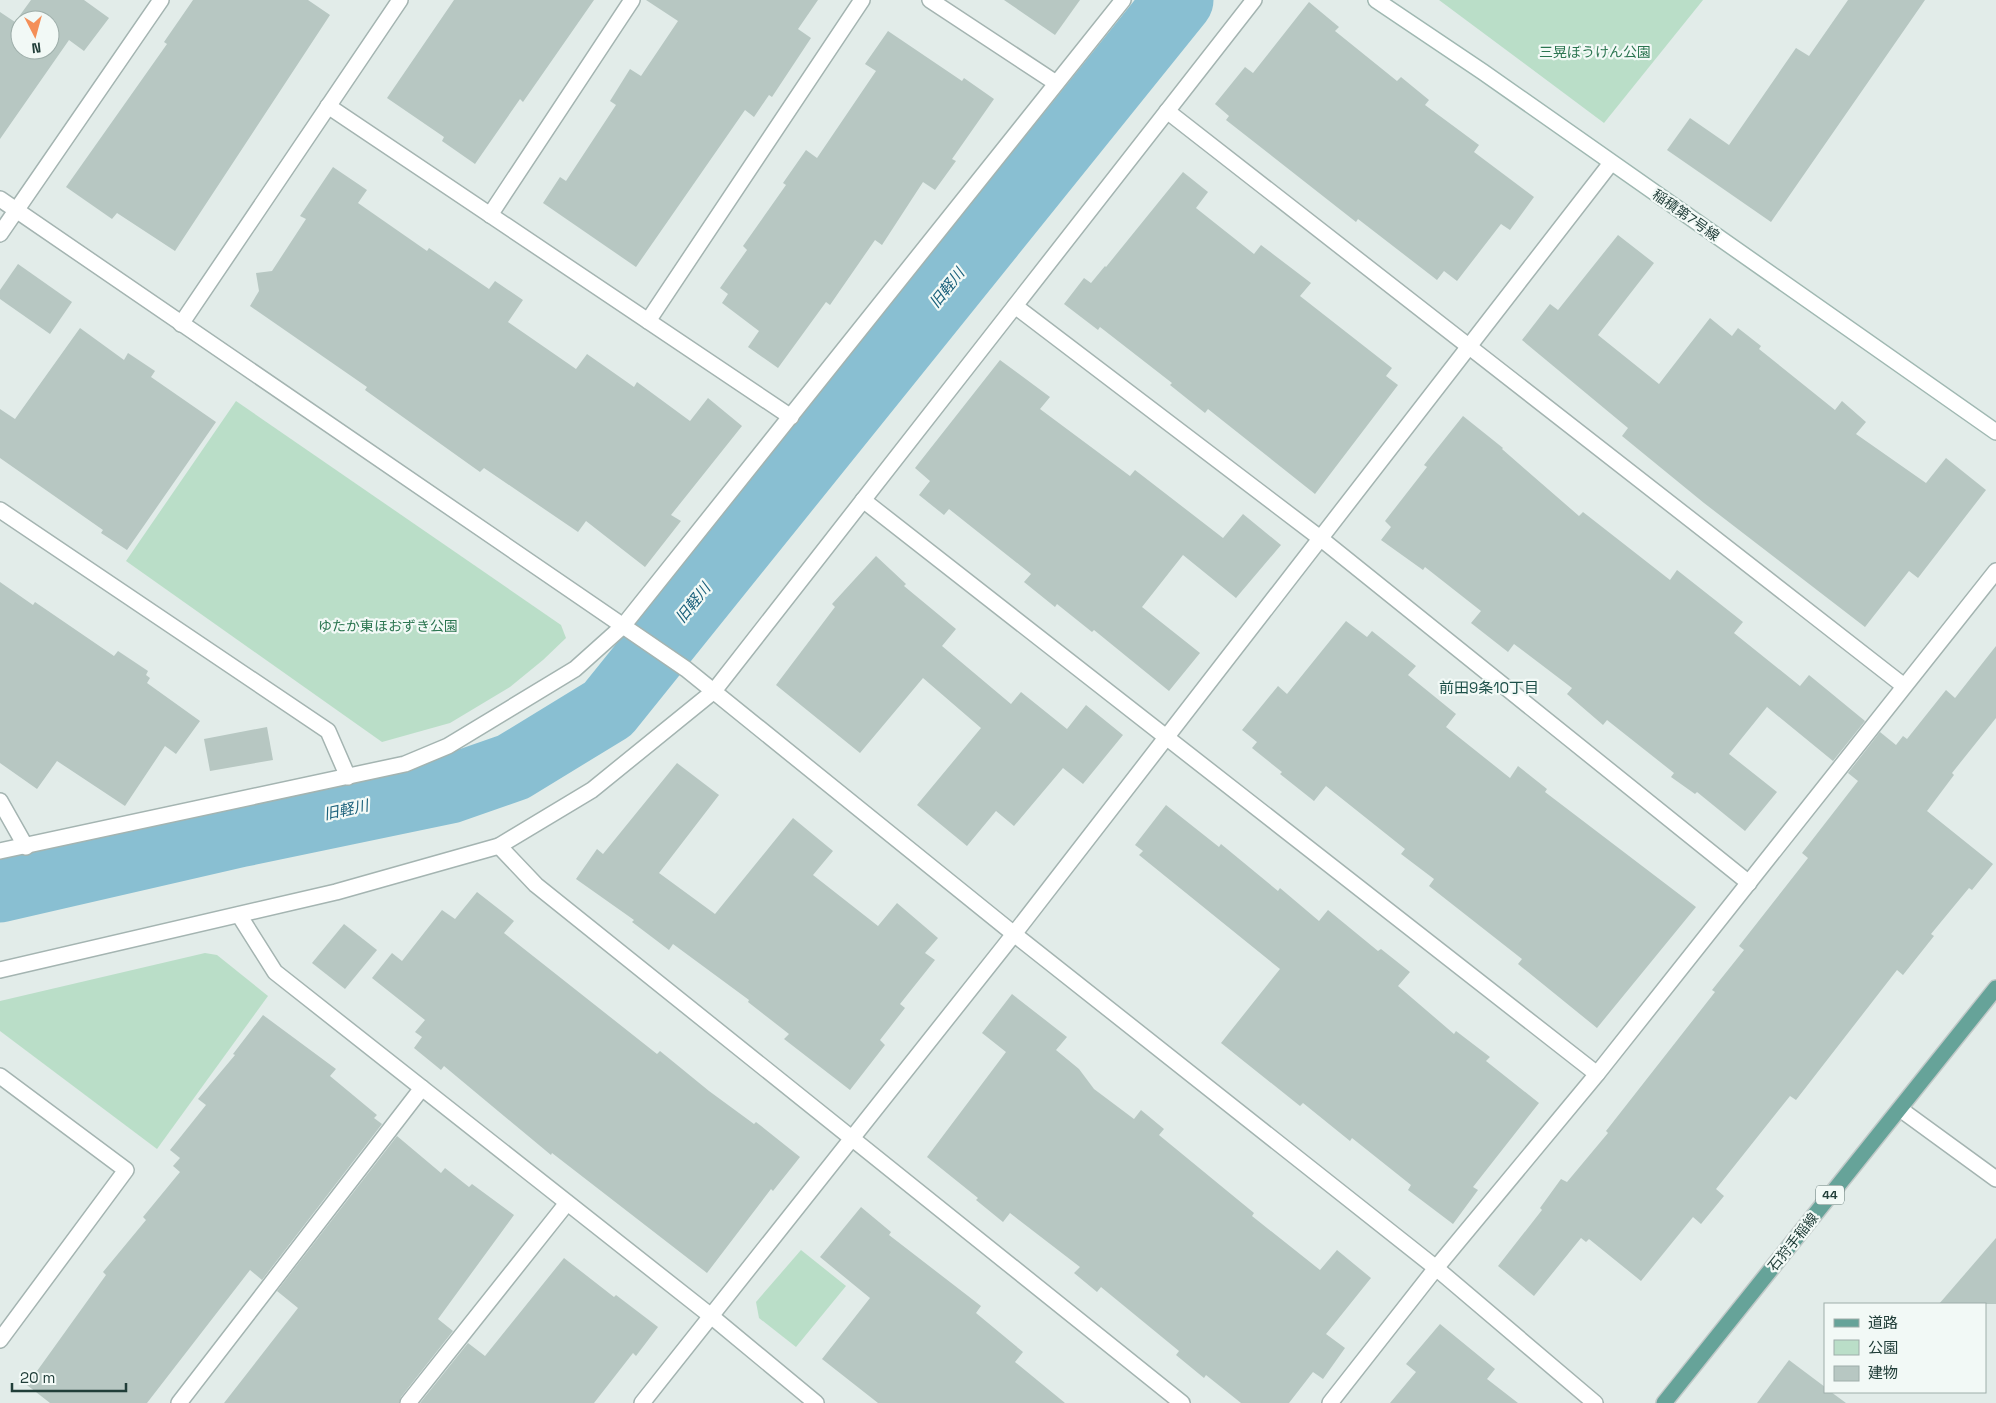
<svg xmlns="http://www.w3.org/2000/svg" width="1996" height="1403" font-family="'Space Grotesk','Noto Sans JP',sans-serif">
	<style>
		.green { fill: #badec8 }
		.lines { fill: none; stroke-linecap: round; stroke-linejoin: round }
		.river { stroke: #89bfd2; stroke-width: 69 }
		.building { fill: #b7c7c2; fill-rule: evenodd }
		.street-casing { stroke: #a4b4b1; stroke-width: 18 }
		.secondary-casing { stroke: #a0b8b2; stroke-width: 18 }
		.primary-casing { stroke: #c1c9c8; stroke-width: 18 }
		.street { stroke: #fff; stroke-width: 15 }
		.secondary { stroke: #fff; stroke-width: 15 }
		.primary { stroke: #66a399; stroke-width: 15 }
		.labels { text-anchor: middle; stroke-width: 4.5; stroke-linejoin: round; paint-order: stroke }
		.shield { fill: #f2f9f6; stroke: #607672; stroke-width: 1 }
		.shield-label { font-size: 12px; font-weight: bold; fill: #213e39 }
		.park-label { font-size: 14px; fill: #2b7550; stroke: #f2f9f6 }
		.street-label { font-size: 14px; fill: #213e39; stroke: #f2f9f6 }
		.water-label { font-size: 15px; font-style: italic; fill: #1a607b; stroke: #f2f9f6 }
		.neighbourhood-label { font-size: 15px; fill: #1d5049; stroke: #f2f9f6 }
	</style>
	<rect width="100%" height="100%" fill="#e2ece9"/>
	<g class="green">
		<path d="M1439,0H1703L1604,123Z"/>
		<path d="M236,401L561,625L566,638L543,660L510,687L450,723L382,742L126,561Z"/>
		<path d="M205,953L217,955L268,996L157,1149L0,1031V1001Z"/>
		<path d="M801,1250L846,1286L796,1347L759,1318L756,1302Z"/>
	</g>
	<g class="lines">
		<path class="river" d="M0,888L239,833L450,789L513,767L608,709L1179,0"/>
	</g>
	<g class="building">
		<path d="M31,0H84L109,18L84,51L69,40L0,139V12L15,22ZM20,20H50V50H20Z"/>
		<path d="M193,0H308L330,15L175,251L117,213L112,219L66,187L167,44L164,42Z"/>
		<path d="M454,0H594L523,102L520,99L475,164L442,141L444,137L387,98Z"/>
		<path d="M646,0H818L798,29L811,38L772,97L769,95L754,117L745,110L636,267L543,203L560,177L566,181L616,105L610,101L630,69L641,76L678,21Z"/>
		<path d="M1004,0H1080L1055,35Z"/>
		<path d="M1848,0H1925L1771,222L1667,150L1690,118L1729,145L1796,48L1809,56Z"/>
		<path d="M1309,2L1339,27L1335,31L1397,81L1401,77L1429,100L1425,105L1479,145L1474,152L1534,197L1510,230L1501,224L1457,281L1444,271L1437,280L1358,219L1356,222L1226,120L1229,116L1215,104L1245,67L1253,73Z"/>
		<path d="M888,31L962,81L964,78L994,99L952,159L956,161L935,190L923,182L882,245L875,240L830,305L826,302L778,368L748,347L759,331L722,303L728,294L720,288L747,250L743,246L786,185L783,183L806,150L817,158L876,71L865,64Z"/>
		<path d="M333,167L367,190L358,203L427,251L429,248L489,289L495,281L523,300L508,322L576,369L587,354L634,387L637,382L690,421L708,398L742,426L671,515L681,521L645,567L586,521L578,532L484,468L480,472L365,390L367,387L250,306L259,291L256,273L272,271L306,219L300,216Z"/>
		<path d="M1183,172L1208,192L1196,208L1254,254L1261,245L1311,283L1300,296L1392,368L1386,376L1398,385L1315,494L1208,409L1205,413L1170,385L1172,383L1100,327L1098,330L1064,304L1084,278L1091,283L1105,266L1106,267Z"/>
		<path d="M1618,235L1654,263L1598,335L1659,384L1710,318L1732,336L1738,328L1761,346L1759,349L1835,410L1842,401L1866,422L1856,434L1926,483L1946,458L1986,490L1918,578L1909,571L1865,627L1704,503L1622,436L1628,428L1522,340L1550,304L1558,310Z"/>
		<path d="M18,264L72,302L50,334L0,299V290Z"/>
		<path d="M80,328L124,360L128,353L155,371L151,377L216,422L127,550L101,533L103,530L0,458V409L15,419Z"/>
		<path d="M1000,360L1050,397L1040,409L1130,476L1135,470L1223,538L1243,514L1281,545L1236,598L1183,555L1142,607L1200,653L1169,691L1094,630L1092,632L1057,604L1055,607L1024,582L1031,574L949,509L944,515L919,495L930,481L915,468Z"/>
		<path d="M1463,416L1503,448L1502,449L1579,516L1583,512L1670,580L1677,570L1743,622L1734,633L1800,686L1809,675L1865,721L1833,761L1767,707L1729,754L1777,792L1745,831L1697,792L1695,794L1671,777L1674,773L1607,720L1603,725L1567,694L1572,688L1514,644L1508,652L1471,623L1481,611L1425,567L1423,570L1381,540L1391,527L1385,521L1427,467L1424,465Z"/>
		<path d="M876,556L906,584L904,586L956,629L942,646L1011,704L1021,692L1067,729L1086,705L1123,735L1083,784L1063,768L1014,826L996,811L967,846L917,805L981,728L923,678L860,753L776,685L835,607L832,604Z"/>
		<path d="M0,582L33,605L35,602L114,656L118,651L148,671L146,675L150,678L147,683L200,721L176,754L165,746L125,806L57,761L37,789L0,763Z"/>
		<path d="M1346,621L1367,637L1372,631L1416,666L1408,675L1456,714L1446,727L1510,778L1518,766L1547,789L1545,792L1696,907L1597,1028L1518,964L1522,959L1429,886L1434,879L1401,854L1405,849L1326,786L1314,801L1280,774L1282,772L1252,748L1257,742L1242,730L1278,686L1287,694Z"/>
		<path d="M1996,646V718L1952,773L1954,775L1927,811L1993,864L1972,890L1969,888L1931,934L1934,936L1903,975L1897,970L1796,1100L1790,1096L1716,1189L1724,1196L1701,1224L1693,1217L1641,1281L1589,1239L1586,1242L1581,1238L1534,1296L1498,1266L1542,1210L1540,1208L1561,1179L1567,1182L1608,1133L1606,1131L1715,992L1712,990L1744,950L1739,946L1808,858L1802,853L1858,781L1848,773L1880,732L1896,745L1903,736L1907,739L1946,690L1955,698Z"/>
		<path d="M267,727L273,760L210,771L204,739Z"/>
		<path d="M677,763L719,795L659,873L715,914L793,818L833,851L813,875L878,926L897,903L938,938L925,953L935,960L900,1004L905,1008L880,1040L885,1045L850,1090L784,1039L789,1034L748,1002L749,1000L673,944L669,950L632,922L634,920L576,879L597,849L603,854Z"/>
		<path d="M1166,805L1219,847L1221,844L1278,891L1280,888L1319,921L1328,910L1378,951L1381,949L1410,972L1398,986L1454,1034L1456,1031L1490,1057L1486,1061L1539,1103L1473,1187L1478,1190L1453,1224L1408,1190L1411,1185L1352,1138L1350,1141L1303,1103L1300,1106L1221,1043L1280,969L1139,855L1143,851L1135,845Z"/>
		<path d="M477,892L514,921L504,933L657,1054L660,1051L709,1091L754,1124L756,1122L800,1157L773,1191L771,1189L707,1273L552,1153L551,1155L444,1066L441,1070L414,1048L422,1037L415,1032L425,1020L372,978L392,953L402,961L442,910L455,919Z"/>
		<path d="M344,924L377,950L345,989L312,963Z"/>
		<path d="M1012,994L1067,1037L1056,1050L1079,1069L1094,1089L1134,1119L1141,1110L1164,1129L1159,1135L1254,1213L1252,1216L1320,1270L1337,1250L1371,1278L1326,1334L1345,1348L1323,1379L1313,1372L1289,1403H1241L1206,1375L1204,1378L1176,1355L1179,1351L1101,1287L1097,1292L1074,1273L1080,1267L1010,1213L1003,1222L976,1200L978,1198L927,1157L1006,1052L982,1033Z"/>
		<path d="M263,1015L336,1069L330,1076L377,1115L374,1118L382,1124L262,1280L250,1270L147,1403H50L27,1385L106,1275L103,1272L146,1220L143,1217L180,1172L173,1166L180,1158L170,1150L206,1105L198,1099L235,1055L233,1054Z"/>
		<path d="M397,1136L441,1173L445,1168L469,1187L472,1184L514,1215L438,1319L453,1331L401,1397L399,1403H224L298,1308L277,1291Z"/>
		<path d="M861,1207L891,1232L889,1235L981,1306L976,1313L1023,1352L1015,1362L1065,1403H878L822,1359L870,1298L820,1257Z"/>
		<path d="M1996,1238V1304H1939Z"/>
		<path d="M564,1258L614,1297L616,1295L658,1327L636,1356L633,1353L594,1403H420L468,1343L485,1356Z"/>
		<path d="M1440,1324L1495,1369L1487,1379L1518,1403H1390L1416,1372L1406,1364Z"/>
		<path d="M1789,1360L1825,1387V1392H1831L1846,1403H1757Z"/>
	</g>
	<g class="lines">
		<g class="street-casing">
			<g id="street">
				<path d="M930,0L1056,83"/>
				<path d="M328,106L791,417"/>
				<path d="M1167,111L1904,686"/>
				<path d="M0,199L686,669L1014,934L1436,1268L1595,1403"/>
				<path d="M490,215L632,0"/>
				<path d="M0,234L161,0"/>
				<path d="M1015,306L1320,538L1749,883"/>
				<path d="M648,321L862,0"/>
				<path d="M181,324L400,0"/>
				<path d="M863,500L1597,1074"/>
				<path d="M0,510L328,731L348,777"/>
				<path d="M0,801L26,847"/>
				<path d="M499,846L536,885L1182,1403"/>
				<path d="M0,851L405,764L448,746L575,669L623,626L1123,0"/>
				<path d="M239,915L275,972L711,1316L816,1403"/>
				<path d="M0,970L336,892L499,846L592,790L714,691L1254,0"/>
				<path d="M0,1076L126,1170L0,1340"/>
				<path d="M1900,1109L1996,1179"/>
				<path d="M179,1403L422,1088"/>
				<path d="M408,1403L567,1203"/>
				<path d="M642,1403L1014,934L1611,163"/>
				<path d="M1330,1403L1436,1268L1597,1074L1996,571"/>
			</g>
		</g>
		<g class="secondary-casing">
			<path id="secondary" d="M1376,0L1483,72L1996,432"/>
		</g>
		<g class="primary-casing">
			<path id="primary" d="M1664,1403L1996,988"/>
		</g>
		<use href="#street" class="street"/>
		<use href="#secondary" class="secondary"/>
		<use href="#primary" class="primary"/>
	</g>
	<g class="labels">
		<rect class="shield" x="1816" y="1185.5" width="28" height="19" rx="4"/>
		<g class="shield-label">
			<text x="1830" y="1199">44</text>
		</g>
		<g class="park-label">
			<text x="1595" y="57">三晃ぼうけん公園</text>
			<text x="388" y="631">ゆたか東ほおずき公園</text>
		</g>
		<g class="street-label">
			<text transform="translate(1686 215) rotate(35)" y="5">稲積第7号線</text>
			<text transform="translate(1793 1242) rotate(-51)" y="5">石狩手稲線</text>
		</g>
		<g class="water-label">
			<text transform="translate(947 288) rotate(-51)" y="5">旧軽川</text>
			<text transform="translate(693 603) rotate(-51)" y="5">旧軽川</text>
			<text transform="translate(346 810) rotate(-12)" y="5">旧軽川</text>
		</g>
		<g class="neighbourhood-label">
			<text x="1489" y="693">前田9条10丁目</text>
		</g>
	</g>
	<rect x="1824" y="1303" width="162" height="90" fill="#f2f9f6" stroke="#9eaeaa"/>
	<rect x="1834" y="1319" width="25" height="8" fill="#66a399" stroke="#9eaeaa"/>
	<text x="1868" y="1328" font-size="15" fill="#213e39">道路</text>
	<rect x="1834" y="1340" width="25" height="15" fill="#badec8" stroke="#9eaeaa"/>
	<text x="1868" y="1353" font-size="15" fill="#213e39">公園</text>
	<rect x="1834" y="1366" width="25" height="15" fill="#b7c7c2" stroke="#9eaeaa"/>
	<text x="1868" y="1378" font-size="15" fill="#213e39">建物</text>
	<g transform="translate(35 35) rotate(174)"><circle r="24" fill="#f2f9f6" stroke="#9eaeaa"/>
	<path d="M0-4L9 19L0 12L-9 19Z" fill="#f48f58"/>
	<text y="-8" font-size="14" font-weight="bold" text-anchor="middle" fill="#213e39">N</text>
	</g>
	<path d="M12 1383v8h114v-8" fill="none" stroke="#213e39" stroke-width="2.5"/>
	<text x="20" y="1383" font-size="15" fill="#213e39" stroke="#f2f9f6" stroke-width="4" paint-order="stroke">20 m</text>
</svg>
